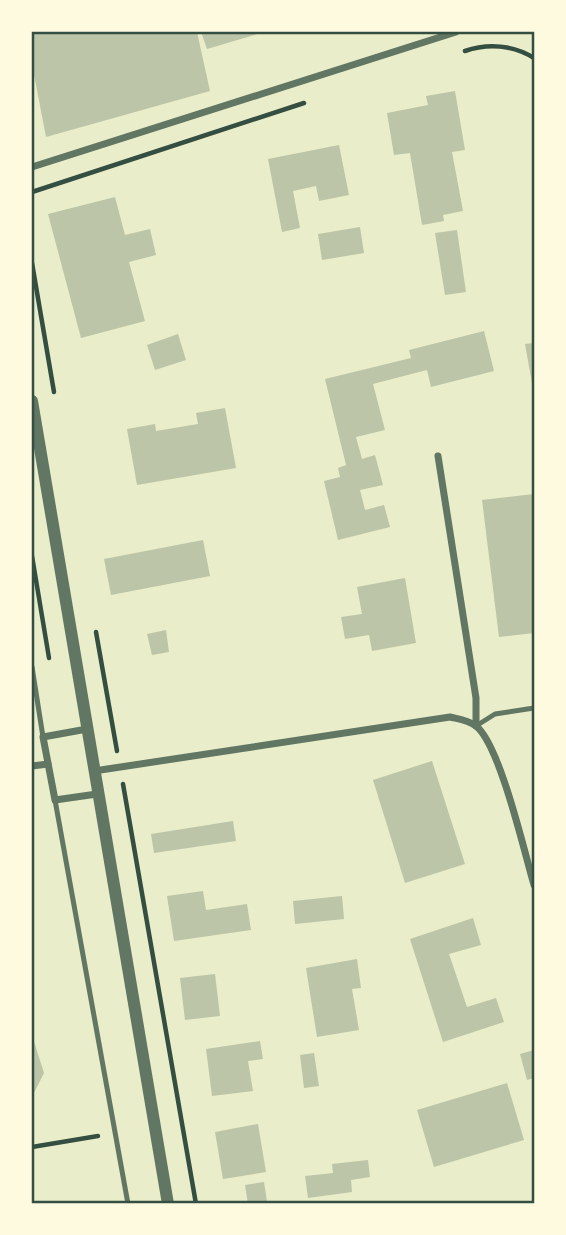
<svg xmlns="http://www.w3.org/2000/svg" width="566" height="1235" font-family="Jost,sans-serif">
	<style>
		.building { fill: #bcc5a7 }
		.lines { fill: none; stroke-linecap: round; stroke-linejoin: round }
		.path { stroke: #344e41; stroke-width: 4.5 }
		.service { stroke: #617663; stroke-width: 5 }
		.minor { stroke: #617663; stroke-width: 7 }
		.tertiary { stroke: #617663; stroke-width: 12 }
		.neatline { fill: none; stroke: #344e41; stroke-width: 2.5 }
	</style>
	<rect width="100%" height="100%" fill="#e9edc9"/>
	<g class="building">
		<path d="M32,32H197L210,91L46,137L32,64Z"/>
		<path d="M201,32H264L207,49Z"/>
		<path d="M455,91L465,150L452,152L463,211L443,215L444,221L422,225L410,153L394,155L387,113L428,105L426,96Z"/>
		<path d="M339,145L349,195L319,201L316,186L293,191L300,228L282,232L268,159Z"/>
		<path d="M115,197L125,235L150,229L156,255L129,262L145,321L81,338L48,214Z"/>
		<path d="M360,227L364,253L322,260L318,234Z"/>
		<path d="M457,230L466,292L445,295L435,233Z"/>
		<path d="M484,331L494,371L431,387L427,370L373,384L385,430L356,437L362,459L375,455L383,485L360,490L365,510L384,505L390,527L338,540L324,481L340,477L338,468L346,465L325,379L411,358L409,350Z"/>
		<path d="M178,334L186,360L155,370L147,345Z"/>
		<path d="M534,343V383H532L525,344Z"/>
		<path d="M225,408L236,468L137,485L127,429L155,424L156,431L198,424L196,413Z"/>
		<path d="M534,494V633L499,637L482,500Z"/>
		<path d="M203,540L210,576L111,595L104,559Z"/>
		<path d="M405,578L416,643L372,651L369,635L345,639L341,617L362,614L357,587Z"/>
		<path d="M166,630L169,652L152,655L147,634Z"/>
		<path d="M432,761L465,864L405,883L373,780Z"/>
		<path d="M233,821L236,841L154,853L151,834Z"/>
		<path d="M203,891L206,910L247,904L251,930L174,941L167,896Z"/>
		<path d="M342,896L344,919L295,924L293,901Z"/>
		<path d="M473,918L481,945L449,954L467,1007L496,998L504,1022L443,1042L410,939Z"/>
		<path d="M357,959L361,988L352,989L359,1030L317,1037L306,968Z"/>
		<path d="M215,974L220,1016L185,1020L180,978Z"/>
		<path d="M32,1035L44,1073L32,1097Z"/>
		<path d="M260,1041L263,1059L248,1061L253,1091L212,1096L206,1049Z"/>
		<path d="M534,1050V1078L527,1080L520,1054Z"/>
		<path d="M314,1053L319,1086L304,1088L300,1055Z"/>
		<path d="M507,1083L524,1140L434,1167L417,1110Z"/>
		<path d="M258,1124L266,1172L223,1179L215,1132Z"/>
		<path d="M368,1160L370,1177L351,1180L352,1192L308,1198L305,1176L333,1173L332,1164Z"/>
		<path d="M264,1182L267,1202L248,1204L245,1185Z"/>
	</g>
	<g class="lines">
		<g class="path">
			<path d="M465,51C488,43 513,45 534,58"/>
			<path d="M32,192L304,103"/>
			<path d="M32,263L54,392"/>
			<path d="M32,556L49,658"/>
			<path d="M96,632L117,751"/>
			<path d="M123,784L196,1204"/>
			<path d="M32,1147L98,1136"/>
		</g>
		<g class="service">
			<path d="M32,667L43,737"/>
			<path d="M476,726L495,714L534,708"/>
			<path d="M55,800L128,1204"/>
		</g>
		<g class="minor">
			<path d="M32,167L456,32"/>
			<path d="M438,456L476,698V726"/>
			<path d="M87,729L43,737L55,800L97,794"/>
			<path d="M32,766L48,764"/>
			<path d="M94,771L450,717C458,719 468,720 476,726C500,745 524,851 534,885"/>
		</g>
		<path class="tertiary" d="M32,401L168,1204"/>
	</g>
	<rect width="566" height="1235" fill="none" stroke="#fefae0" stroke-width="66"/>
	<rect x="33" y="33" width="500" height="1169" class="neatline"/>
</svg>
